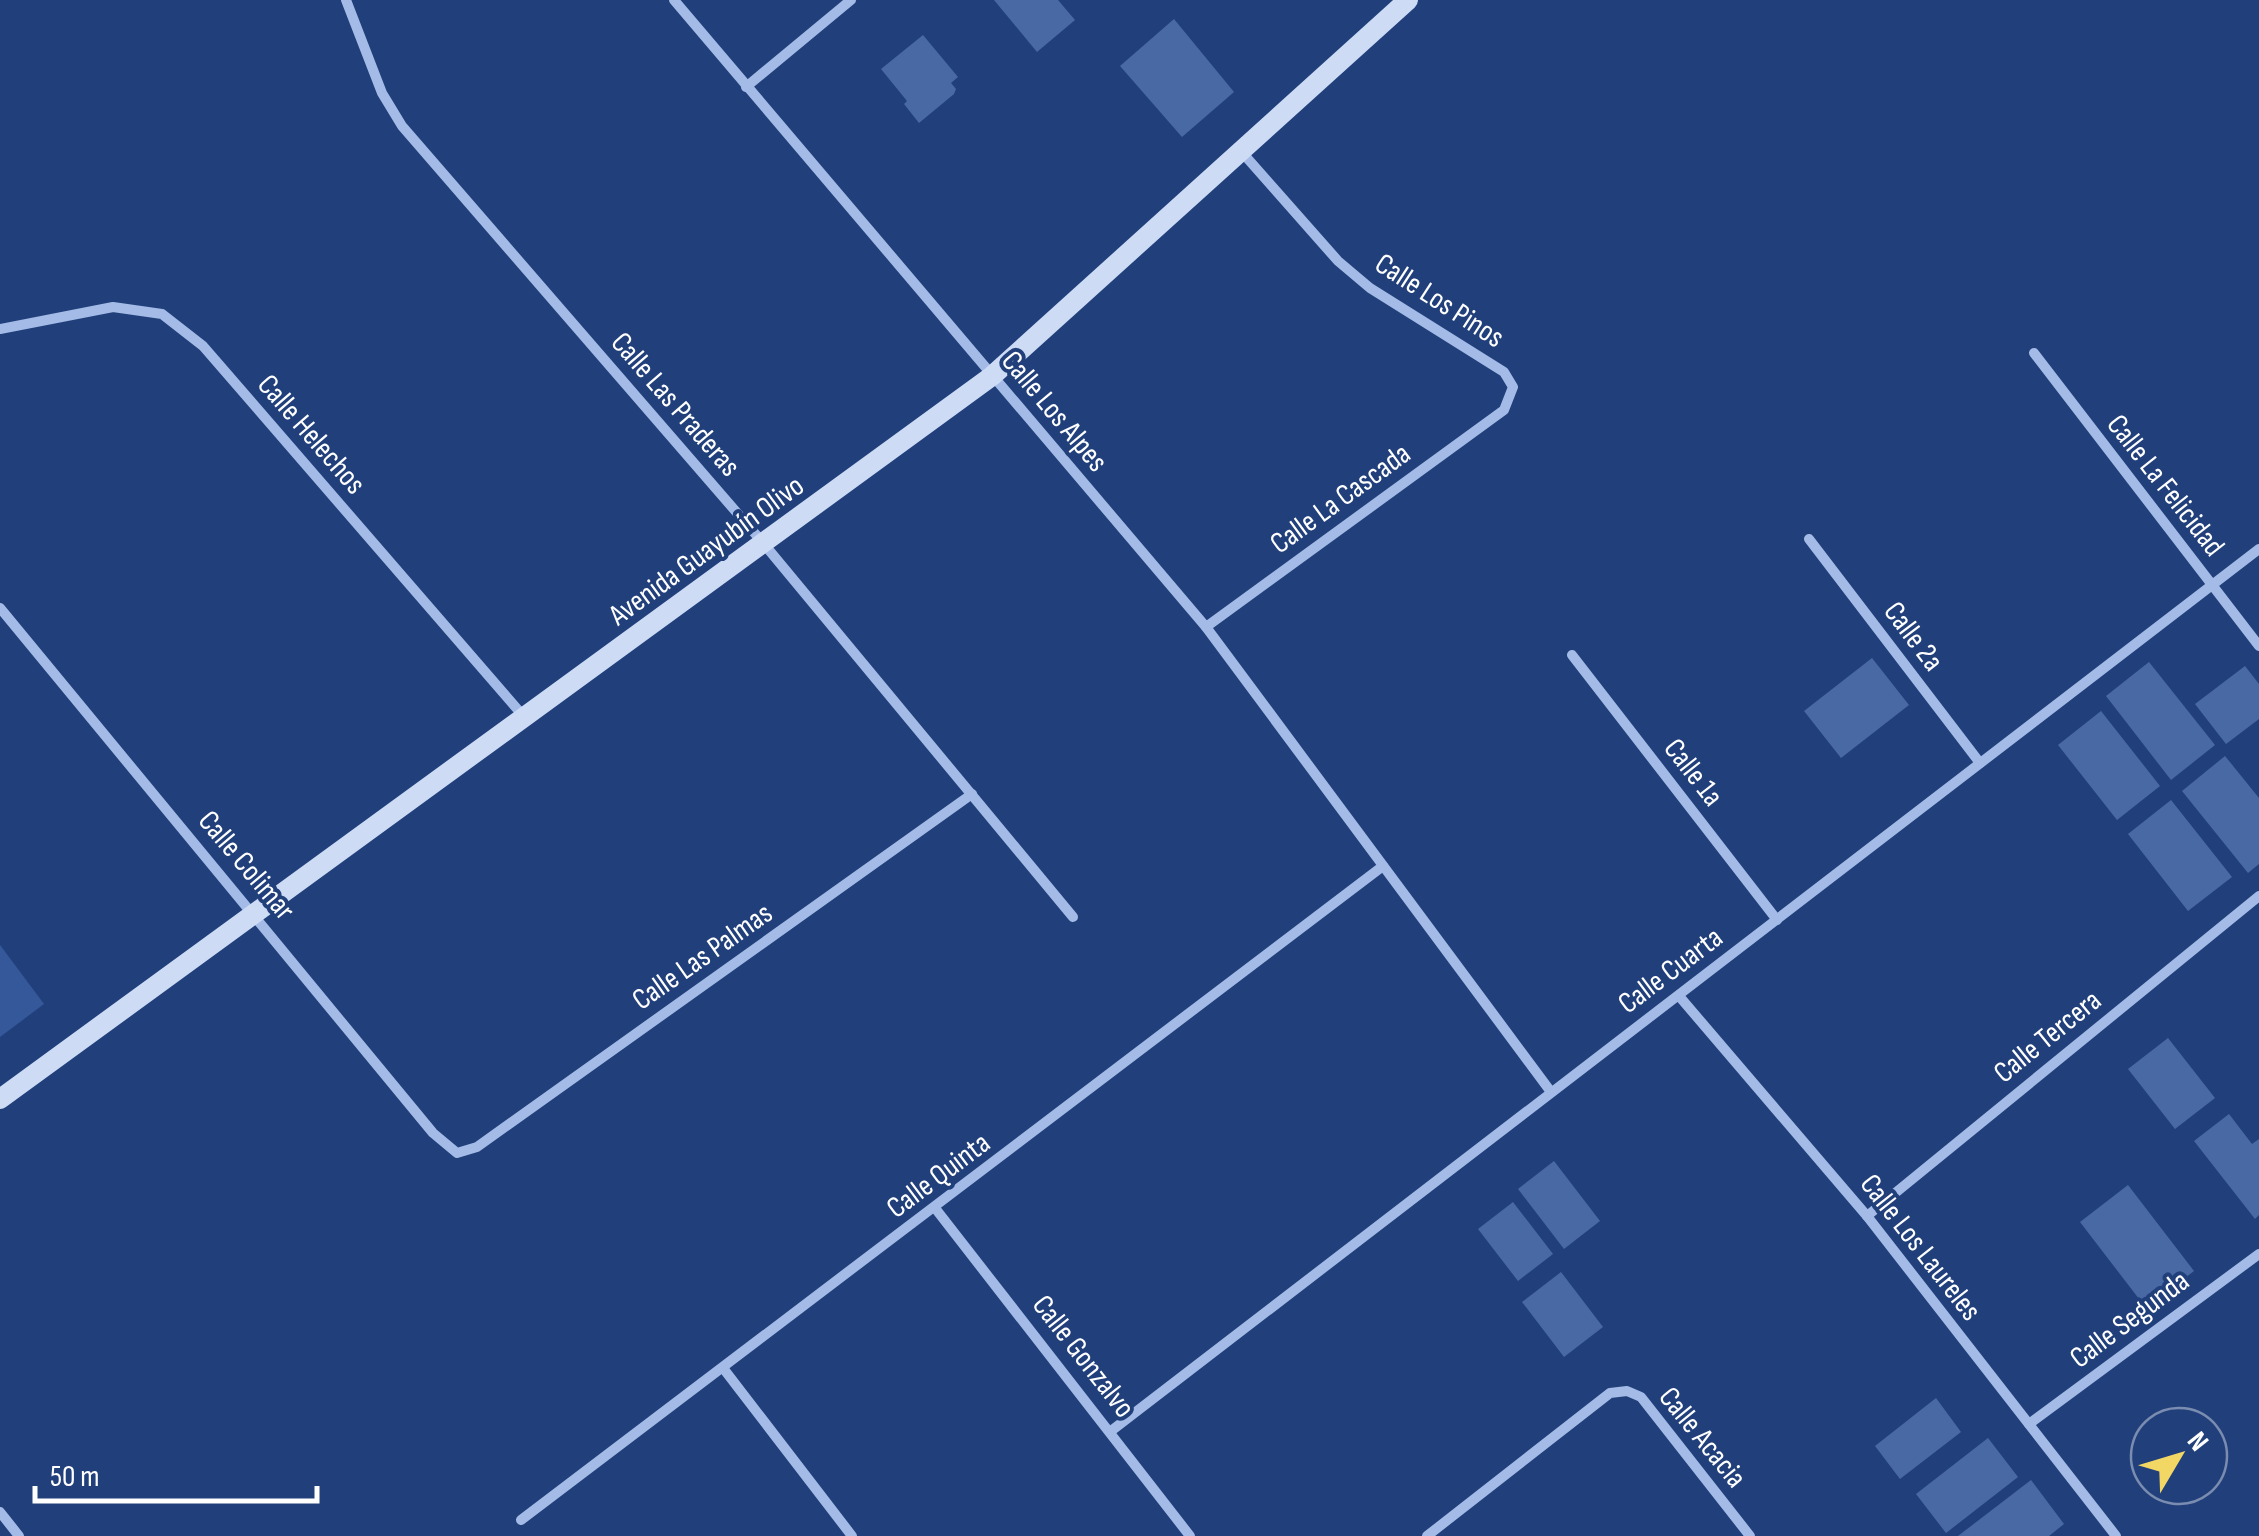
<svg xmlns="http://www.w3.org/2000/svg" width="2259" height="1536" font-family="'Sofia Sans Condensed',sans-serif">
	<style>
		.green { fill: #345899 }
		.building { fill: #4969a5 }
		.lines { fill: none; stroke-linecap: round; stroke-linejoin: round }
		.minor { stroke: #a3bbe6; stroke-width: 10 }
		.secondary { stroke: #cddbf5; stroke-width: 20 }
		.labels { text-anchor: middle; stroke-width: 8; stroke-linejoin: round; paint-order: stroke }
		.street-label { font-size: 30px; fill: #fff; stroke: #21407b }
	</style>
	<rect width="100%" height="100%" fill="#21407b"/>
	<path class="green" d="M0,945L44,1004L0,1037Z"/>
	<g class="building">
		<path d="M994,0H1058L1075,20L1037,52Z"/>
		<path d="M1174,19L1234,92L1182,137L1120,66Z"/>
		<path d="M923,35L958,77L951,83L956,89L954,94L919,123L904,104L907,101L881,69Z"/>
		<path d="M1872,658L1909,705L1841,758L1804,711Z"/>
		<path d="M2149,662L2215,745L2171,780L2106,696Z"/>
		<path d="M2245,666L2259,684V719L2226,744L2195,704Z"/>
		<path d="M2101,711L2160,786L2117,820L2058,745Z"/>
		<path d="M2225,756L2259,798V864L2248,873L2182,791Z"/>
		<path d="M2171,800L2232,877L2188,911L2128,834Z"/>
		<path d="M2168,1038L2215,1098L2175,1129L2128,1069Z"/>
		<path d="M2229,1114L2252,1144L2259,1139V1215L2255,1219L2194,1141Z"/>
		<path d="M1554,1161L1600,1221L1564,1249L1518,1189Z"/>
		<path d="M2128,1185L2194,1271L2146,1308L2080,1222Z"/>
		<path d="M1513,1202L1553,1254L1518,1281L1478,1229Z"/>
		<path d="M1561,1272L1603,1327L1564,1357L1522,1302Z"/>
		<path d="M1936,1398L1961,1432L1900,1479L1875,1446Z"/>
		<path d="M1988,1438L2018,1477L1946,1533L1916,1494Z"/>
		<path d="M2031,1480L2064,1524L2049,1536H1958Z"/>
	</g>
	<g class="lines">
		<g class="minor">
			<path d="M346,0L382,93L402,126L764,544L1073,917"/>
			<path d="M674,0L1206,627L1551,1092"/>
			<path d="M746,87L851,0"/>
			<path d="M0,329L113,307L162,314L203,346L525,718"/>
			<path d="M2034,353L2259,646"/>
			<path d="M1809,539L1980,763"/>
			<path d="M0,608L433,1133L457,1153L477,1147L972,794"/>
			<path d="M1206,627L1504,410L1513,387L1504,372L1370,288L1338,261L1240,150"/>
			<path d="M1572,655L1777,920"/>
			<path d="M1679,996L1867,1216L2116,1536"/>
			<path d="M935,1208L1190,1536"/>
			<path d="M1867,1216L2259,896"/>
			<path d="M723,1368L852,1536"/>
			<path d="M2029,1424L2259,1254"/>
			<path d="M1111,1431L2259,549"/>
			<path d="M0,1512L19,1536"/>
			<path d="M521,1520L1383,866"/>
			<path d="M1427,1536L1610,1393L1627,1391L1641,1397L1750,1536"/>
		</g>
		<path class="secondary" d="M0,1099L992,376L1408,0"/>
	</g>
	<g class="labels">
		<g class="street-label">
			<text transform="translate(1440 300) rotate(33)" y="10">Calle Los Pinos</text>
			<text transform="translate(676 404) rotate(49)" y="10">Calle Las Praderas</text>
			<text transform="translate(1055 411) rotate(50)" y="10">Calle Los Alpes</text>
			<text transform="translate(312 434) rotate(49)" y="10">Calle Helechos</text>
			<text transform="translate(2166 485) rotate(52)" y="10">Calle La Felicidad</text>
			<text transform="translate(1340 498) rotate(-36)" y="10">Calle La Cascada</text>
			<text transform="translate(706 550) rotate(-36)" y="10">Avenida Guayubín Olivo</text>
			<text transform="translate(1914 636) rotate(53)" y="10">Calle 2a</text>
			<text transform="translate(1694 772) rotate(52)" y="10">Calle 1a</text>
			<text transform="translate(247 865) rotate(50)" y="10">Calle Colimar</text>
			<text transform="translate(702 956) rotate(-35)" y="10">Calle Las Palmas</text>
			<text transform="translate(1670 970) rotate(-37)" y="10">Calle Cuarta</text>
			<text transform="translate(2047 1036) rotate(-39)" y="10">Calle Tercera</text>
			<text transform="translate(938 1175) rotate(-37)" y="10">Calle Quinta</text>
			<text transform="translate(1921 1247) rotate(52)" y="10">Calle Los Laureles</text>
			<text transform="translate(2129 1319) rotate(-37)" y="10">Calle Segunda</text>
			<text transform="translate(1084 1356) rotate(52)" y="10">Calle Gonzalvo</text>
			<text transform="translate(1703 1437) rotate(51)" y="10">Calle Acacia</text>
		</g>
	</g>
	<g transform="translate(2179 1456) rotate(52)"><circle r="48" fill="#21407b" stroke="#7a8cb0" stroke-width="2.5"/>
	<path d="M0-8L18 38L0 25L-18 38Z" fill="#f3d765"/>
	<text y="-15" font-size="28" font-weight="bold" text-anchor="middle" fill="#ffffff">N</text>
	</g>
	<path d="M35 1486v15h282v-15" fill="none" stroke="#ffffff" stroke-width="5"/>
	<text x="50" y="1486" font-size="30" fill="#ffffff" stroke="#21407b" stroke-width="8" paint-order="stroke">50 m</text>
</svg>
